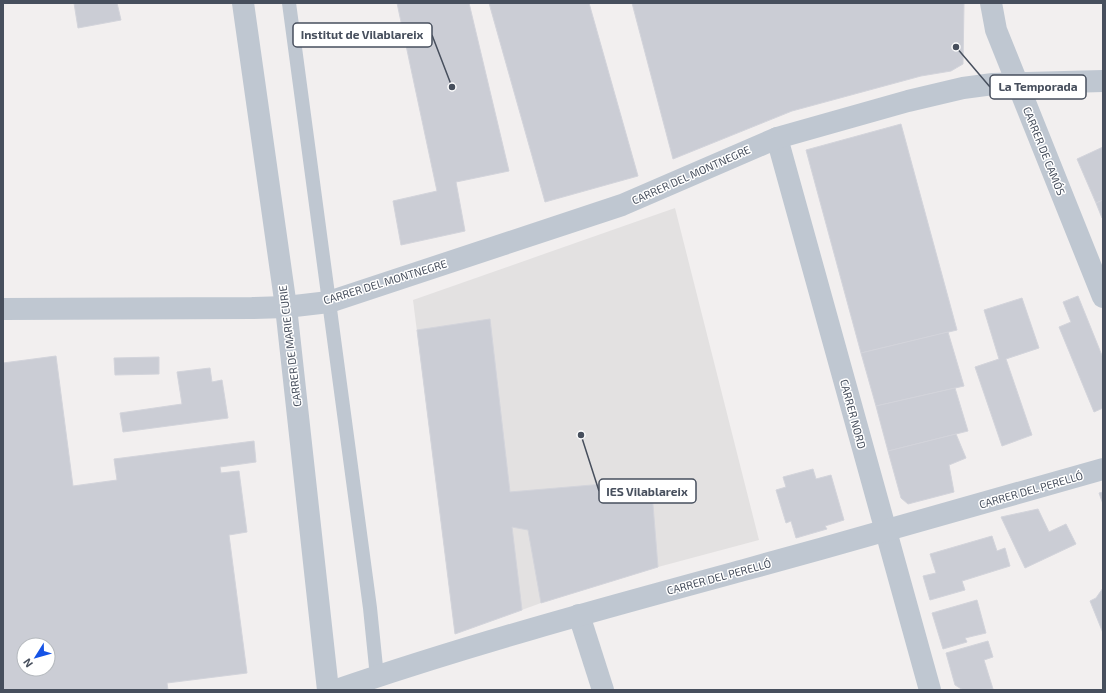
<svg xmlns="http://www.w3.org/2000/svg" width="1106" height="693" font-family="'Exo 2',sans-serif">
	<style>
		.education { fill: #e3e1e1 }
		.building { fill: #cbcdd5; stroke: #d3d4db; fill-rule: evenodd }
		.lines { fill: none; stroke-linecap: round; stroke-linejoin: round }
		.service { stroke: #bfc7d1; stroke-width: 14 }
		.minor { stroke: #bfc7d1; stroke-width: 22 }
		.labels { text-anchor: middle; stroke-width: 3; stroke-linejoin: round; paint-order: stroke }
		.street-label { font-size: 11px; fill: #474f5d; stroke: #fff }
		.leader { fill: none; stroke: #474f5d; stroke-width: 1.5 }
		.callout-dot { fill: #474f5d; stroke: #fff; stroke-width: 1.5 }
		.callout { fill: #fff; stroke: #474f5d; stroke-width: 1.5 }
		.callout-label { font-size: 12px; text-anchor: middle; font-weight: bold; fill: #474f5d }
	</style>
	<rect width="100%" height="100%" fill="#f2efef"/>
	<path class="education" d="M675,208L759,540L658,567L541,603L455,634L413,300Z"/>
	<g class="building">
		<path d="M74,3H117L121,20L78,28Z"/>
		<path d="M397,3H469L509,171L456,182L465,231L401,245L393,201L437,191Z"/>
		<path d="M489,3H589L638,176L545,202Z"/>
		<path d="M632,3H964L963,64L951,71L921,76L792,111L673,159Z"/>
		<path d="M901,124L957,330L861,353L806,150Z"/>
		<path d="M1103,147V200L1096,203L1077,159Z"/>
		<path d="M1103,200V217L1102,218L1096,203Z"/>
		<path d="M1078,296L1103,358V408L1094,412L1059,327L1071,322L1063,302Z"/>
		<path d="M1022,298L1039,348L1006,359L1032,435L1002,446L975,367L999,359L984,310Z"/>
		<path d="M490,319L510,492L651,480L658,567L541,603L528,530L512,527L522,610L455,634L417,330Z"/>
		<path d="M948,332L964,386L876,406L861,353Z"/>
		<path d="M56,356L73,486L117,480L114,459L254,441L256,462L220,467L221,473L239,471L247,532L229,535L247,673L167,683L168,690H3V363ZM24,645H48V669H24Z"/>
		<path d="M159,357V374L115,375L114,358Z"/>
		<path d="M210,368L212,382L222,380L228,418L123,432L120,413L182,404L177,372Z"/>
		<path d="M955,388L968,431L888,451L876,406Z"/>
		<path d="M956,434L966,458L949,465L954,492L908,504L901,498L888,451Z"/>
		<path d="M813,469L816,479L831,475L844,520L825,526L827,529L796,538L791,521L786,523L776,490L786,487L783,477Z"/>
		<path d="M1103,492V504L1099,493Z"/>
		<path d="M1038,509L1049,532L1066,524L1076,544L1025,568L1001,517Z"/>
		<path d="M992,536L997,551L1005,548L1010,566L962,581L965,590L930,600L923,576L936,573L930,554Z"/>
		<path d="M1103,588V633L1090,601L1096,598Z"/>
		<path d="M977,600L986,633L965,638L967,642L943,649L932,613Z"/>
		<path d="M988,641L993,657L984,660L993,689L963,690L955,685L946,653Z"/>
	</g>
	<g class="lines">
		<path class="service" d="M289,3L370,608L377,677"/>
		<g class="minor">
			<path d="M243,3L286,307L328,690"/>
			<path d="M991,3L996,30L1103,297"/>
			<path d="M777,138L930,690"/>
			<path d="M3,309L252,308L286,307L329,302L622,205L777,138L908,101L963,88L993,84L1103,81"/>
			<path d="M579,615L603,690"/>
			<path d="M337,690C471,644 608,607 744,570C864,537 984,503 1103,469"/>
		</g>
	</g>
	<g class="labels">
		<g class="street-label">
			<text transform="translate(1044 151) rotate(68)" y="4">CARRER DE CAMÓS</text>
			<text transform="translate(691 175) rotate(-24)" y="4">CARRER DEL MONTNEGRE</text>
			<text transform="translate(385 282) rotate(-17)" y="4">CARRER DEL MONTNEGRE</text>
			<text transform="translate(290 346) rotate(-97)" y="4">CARRER DE MARIE CURIE</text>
			<text transform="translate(853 414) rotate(75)" y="4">CARRER NORD</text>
			<text transform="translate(1031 490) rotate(-16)" y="4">CARRER DEL PERELLÓ</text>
			<text transform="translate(719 577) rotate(-15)" y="4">CARRER DEL PERELLÓ</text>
		</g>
	</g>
	<path class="leader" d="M452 87L432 35M956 47L990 87M581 435L599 491"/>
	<g class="callout-dot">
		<circle cx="452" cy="87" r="4"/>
		<circle cx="956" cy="47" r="4"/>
		<circle cx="581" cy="435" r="4"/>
	</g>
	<g class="callout">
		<rect x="293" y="23" width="139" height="24" rx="4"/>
		<rect x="990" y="75" width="96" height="24" rx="4"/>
		<rect x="599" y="479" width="97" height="24" rx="4"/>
	</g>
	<g class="callout-label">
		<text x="362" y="39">Institut de Vilablareix</text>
		<text x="1038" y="91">La Temporada</text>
		<text x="647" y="496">IES Vilablareix</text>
	</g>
	<rect width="1106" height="693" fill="none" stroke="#474f5d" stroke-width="8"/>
	<g transform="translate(36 657) rotate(233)"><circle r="19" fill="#ffffff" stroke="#b5b9be"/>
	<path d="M0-3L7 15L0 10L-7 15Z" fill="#1553e6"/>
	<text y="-6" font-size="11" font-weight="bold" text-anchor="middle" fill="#474f5d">N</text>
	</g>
</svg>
